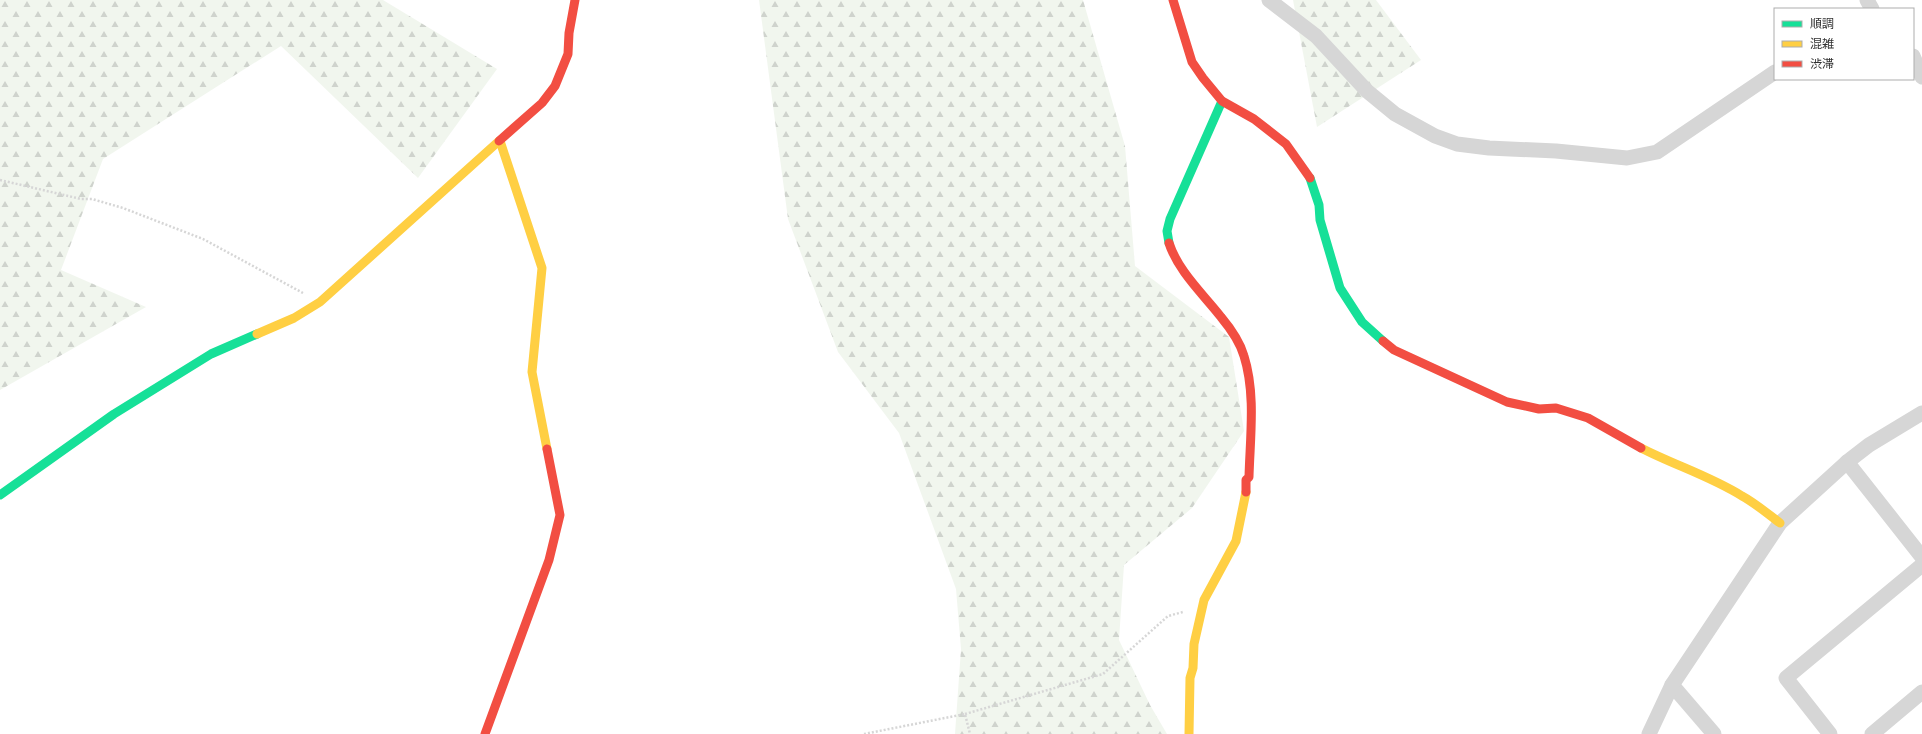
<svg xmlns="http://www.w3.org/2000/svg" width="1922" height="734" font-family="Rubik,'Noto Sans JP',sans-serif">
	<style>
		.forest { fill: url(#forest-firs) }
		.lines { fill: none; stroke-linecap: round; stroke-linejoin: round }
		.path { stroke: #d6d6d6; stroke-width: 2.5; stroke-dasharray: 2 2; stroke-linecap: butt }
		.street { stroke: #d6d6d6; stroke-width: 15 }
		.fast { stroke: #16e098; stroke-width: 9 }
		.slow { stroke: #ffcf43; stroke-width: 9 }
		.jam { stroke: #f24e42; stroke-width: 9 }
	</style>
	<defs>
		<pattern id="forest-firs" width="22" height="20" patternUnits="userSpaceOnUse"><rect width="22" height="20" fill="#f1f6ee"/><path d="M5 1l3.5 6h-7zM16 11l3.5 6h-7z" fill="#cfd3cd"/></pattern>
	</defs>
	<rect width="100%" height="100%" fill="#fff"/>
	<g class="forest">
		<path d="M0,0H383L497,69L418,178L281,46L103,159L61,270L146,307L0,390Z"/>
		<path d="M759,0H1083L1125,146L1135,266L1229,337L1244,431L1192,508L1124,565L1119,640L1150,705L1167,734H955L961,649L956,589L899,433L838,352L788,219Z"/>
		<path d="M1293,0H1376L1421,60L1317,127Z"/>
	</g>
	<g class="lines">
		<g class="path">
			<path d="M0,180L81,199H92L123,208L203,239L303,293"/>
			<path d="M965,714L1103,674L1168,616L1183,612"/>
			<path d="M864,734L965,714L970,734"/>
		</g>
		<g class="street">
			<path d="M1269,0L1316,36L1367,91L1395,114L1435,136L1457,144L1489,148L1556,151L1627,158L1657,152L1775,72"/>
			<path d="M1867,0L1872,9"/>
			<path d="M1913,56L1922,77"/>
			<path d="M1847,462L1922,557"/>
			<path d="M1672,685L1714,734"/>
			<path d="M1649,734L1672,685L1780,523L1847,462L1869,445L1922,413"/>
			<path d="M1830,734L1786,678L1922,565"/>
			<path d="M1872,734L1922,692"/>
		</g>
		<g class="fast">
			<path d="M1310,178L1319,205L1320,220L1340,288L1362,322L1383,341"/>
			<path d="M1169,243L1167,231L1170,219L1222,101"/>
			<path d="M0,495L114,414L211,354L257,334"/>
		</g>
		<g class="slow">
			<path d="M500,141L542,268L532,372L547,449"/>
			<path d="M257,334L294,318L320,302L499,141"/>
			<path d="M1641,448C1674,465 1710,476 1742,496C1755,503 1768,514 1780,523"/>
			<path d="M1189,734L1190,678L1193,668L1194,644L1204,600L1236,541L1246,492"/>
		</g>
		<g class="jam">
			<path d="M1173,0L1192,62L1203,78L1222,101L1254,119L1286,144L1310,178"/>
			<path d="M499,141L542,103L555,86L568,54L569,33L575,0"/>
			<path d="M1169,243C1178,271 1203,294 1221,317C1231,329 1240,342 1244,356C1256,394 1250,438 1249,477L1246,480V492"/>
			<path d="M1383,341L1394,350L1507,402L1539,409L1556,408L1588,418L1641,448"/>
			<path d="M485,734L549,560L560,515L547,449"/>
		</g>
	</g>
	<rect x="1774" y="8" width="140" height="72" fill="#ffffff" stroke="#adadad"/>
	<rect x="1782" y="21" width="20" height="6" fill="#16e098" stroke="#adadad"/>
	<text x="1810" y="28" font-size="12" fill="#323232">順調</text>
	<rect x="1782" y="41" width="20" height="6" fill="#ffcf43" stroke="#adadad"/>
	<text x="1810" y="48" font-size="12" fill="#323232">混雑</text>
	<rect x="1782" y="61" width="20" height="6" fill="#f24e42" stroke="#adadad"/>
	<text x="1810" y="68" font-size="12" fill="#323232">渋滞</text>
</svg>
